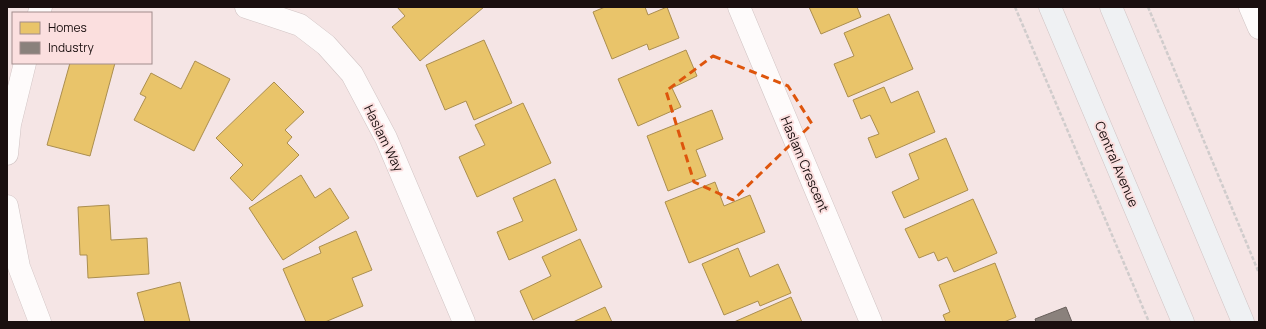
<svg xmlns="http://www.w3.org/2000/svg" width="1266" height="329" font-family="Manrope,sans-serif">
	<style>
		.homes { fill: #e9c46a; stroke: #ab8e4f }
		.industry { fill: #8a817c; stroke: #685f5b }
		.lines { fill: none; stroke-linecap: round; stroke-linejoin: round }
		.minor-casing { stroke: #d1c4c4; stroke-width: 23 }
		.secondary-casing { stroke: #d1c4c4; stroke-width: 23 }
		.path { stroke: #d0cccc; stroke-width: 2.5; stroke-dasharray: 4 2; stroke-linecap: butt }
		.minor { stroke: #fefbfb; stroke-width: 22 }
		.secondary { stroke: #eff1f3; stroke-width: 22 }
		.marked { fill: none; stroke: #de550c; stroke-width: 3; stroke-dasharray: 8 5; stroke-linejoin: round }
		.labels { text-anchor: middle; stroke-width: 4; stroke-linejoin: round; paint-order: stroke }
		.street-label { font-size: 13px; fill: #1a0f0f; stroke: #fbdfdf }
	</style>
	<rect width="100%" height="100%" fill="#f5e5e5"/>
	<g class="homes">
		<path d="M397,7H484L420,61L392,27L405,16Z"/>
		<path d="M605,7H645L648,15L667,7L679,38L649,50L647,44L612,59L593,12Z"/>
		<path d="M809,7H857L861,17L821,34Z"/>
		<path d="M889,14L913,69L848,97L834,64L854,56L844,33Z"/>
		<path d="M484,40L512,103L474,120L466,101L445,110L426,65Z"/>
		<path d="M686,50L697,76L672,88L681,107L638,126L618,79Z"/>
		<path d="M195,61L230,79L194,151L134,120L146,97L140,94L151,73L181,89Z"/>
		<path d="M70,63H115L90,156L47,145Z"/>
		<path d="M274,82L304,112L285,130L292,137L287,143L299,155L252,201L230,178L243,165L216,138Z"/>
		<path d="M884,87L891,103L918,91L935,132L876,158L868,138L879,134L870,115L861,119L853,100Z"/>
		<path d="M523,103L551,163L477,197L459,157L485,145L475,125Z"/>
		<path d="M712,110L723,139L696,150L706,176L668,191L647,136Z"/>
		<path d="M946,138L968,190L904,218L892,192L919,179L909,154Z"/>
		<path d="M301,175L315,198L330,188L349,218L283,260L249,208Z"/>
		<path d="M555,179L577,230L509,260L497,232L523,221L513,198Z"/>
		<path d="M715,182L724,206L750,195L765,232L689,263L665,202Z"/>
		<path d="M973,199L997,253L954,272L947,257L938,261L934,252L919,258L905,229Z"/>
		<path d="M109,205L111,240L147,238L149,274L88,278L87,255H80L78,207Z"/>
		<path d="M356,231L372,270L352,278L363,306L325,322H306L283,269L321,253L319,247Z"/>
		<path d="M580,239L602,287L533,320L520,291L551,276L542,257Z"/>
		<path d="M738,248L750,277L778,264L791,293L760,306L758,301L724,315L702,264Z"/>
		<path d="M995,263L1016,317L1004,322H946L943,315L950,312L939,285Z"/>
		<path d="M180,282L190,322H145L137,293Z"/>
		<path d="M791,297L802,322H734Z"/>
		<path d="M605,307L612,322H573Z"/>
	</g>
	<path class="industry" d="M1066,307L1072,322H1036L1035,319Z"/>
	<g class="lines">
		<g class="minor-casing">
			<g id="minor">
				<path d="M246,7L300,25L326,45L352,74L386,138L464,322"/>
				<path d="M739,7L871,322"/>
				<path d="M1250,7L1259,28"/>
				<path d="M39,13L41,7"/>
				<path d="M7,154L10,124L25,63"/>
				<path d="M7,206L19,267L40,322"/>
			</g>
		</g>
		<g class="secondary-casing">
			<g id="secondary">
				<path d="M1050,7L1183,322"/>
				<path d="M1111,7L1243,322"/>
			</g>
		</g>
		<g class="path">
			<path d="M1015,7L1149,322"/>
			<path d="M1148,7L1259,273"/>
		</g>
		<use href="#minor" class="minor"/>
		<use href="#secondary" class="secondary"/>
	</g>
	<path class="marked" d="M713,56L788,86L812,124L733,200L694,182L666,91Z"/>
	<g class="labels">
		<g class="street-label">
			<text transform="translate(384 138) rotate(64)" y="5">Haslam Way</text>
			<text transform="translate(805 164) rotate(67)" y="5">Haslam Crescent</text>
			<text transform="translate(1117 164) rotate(67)" y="5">Central Avenue</text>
		</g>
	</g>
	<rect width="1266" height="329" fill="none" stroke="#1a0f0f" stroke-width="16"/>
	<rect x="12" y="12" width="140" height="52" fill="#fbdfdf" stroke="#a18c8c"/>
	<rect x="20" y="22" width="20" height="12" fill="#e9c46a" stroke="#a18c8c"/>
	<text x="48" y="32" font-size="12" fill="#1a0f0f">Homes</text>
	<rect x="20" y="42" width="20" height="12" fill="#8a817c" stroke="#a18c8c"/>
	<text x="48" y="52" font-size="12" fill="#1a0f0f">Industry</text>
</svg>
